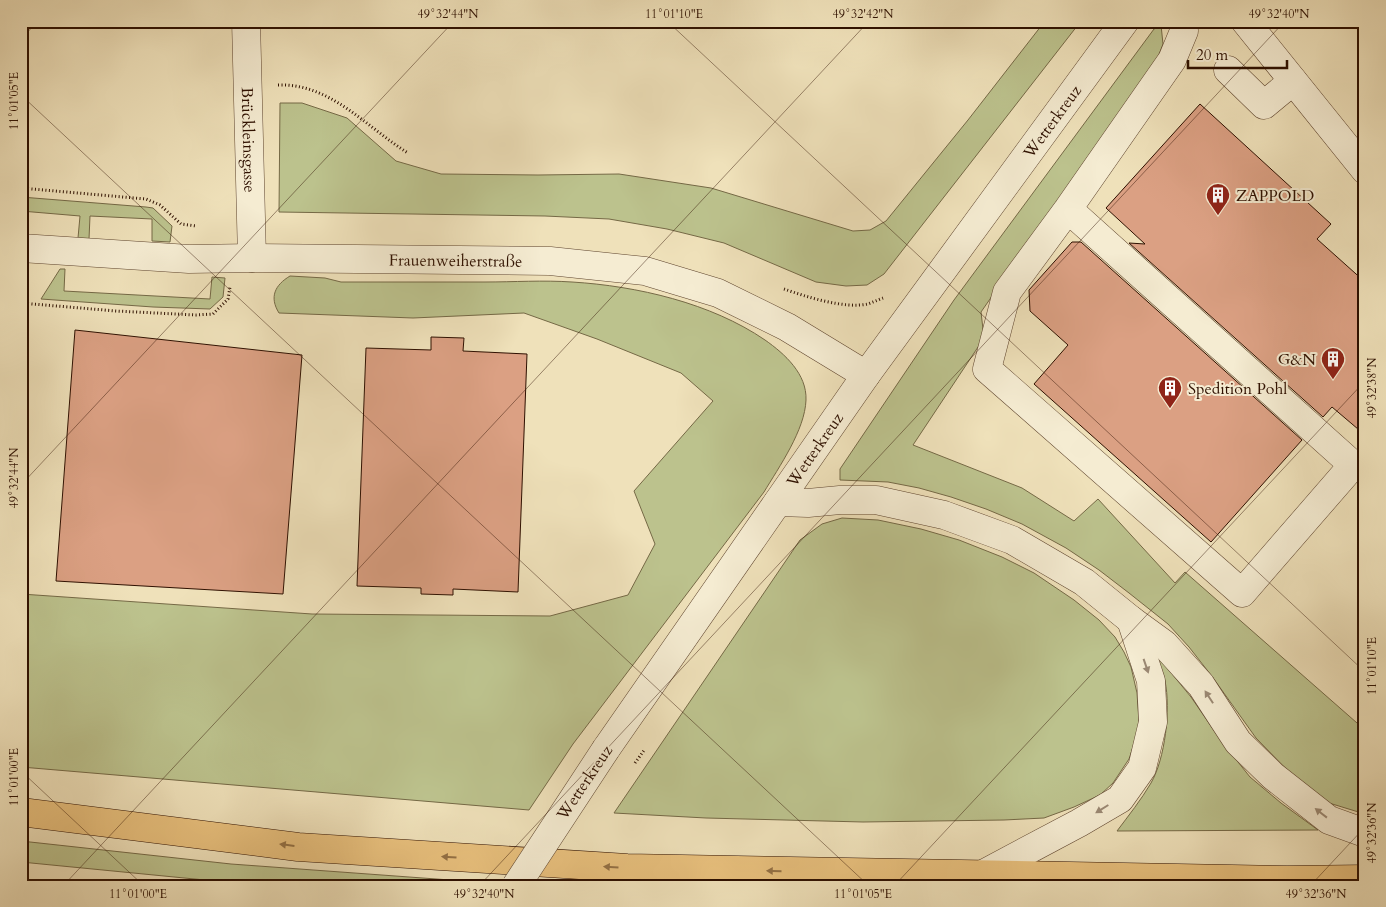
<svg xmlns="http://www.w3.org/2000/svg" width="1386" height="907" font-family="Cardo,serif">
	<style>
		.green { fill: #bcc28d; stroke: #756946 }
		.building { fill: #dba083; stroke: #2e1000 }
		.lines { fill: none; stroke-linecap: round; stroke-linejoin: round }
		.minor-casing { stroke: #5e442e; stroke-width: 29 }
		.highway-casing { stroke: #2e1000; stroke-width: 29 }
		.path { stroke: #2e1000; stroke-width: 3; stroke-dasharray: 1 2.5; stroke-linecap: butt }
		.minor { stroke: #f5ecd2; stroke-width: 28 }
		.highway { stroke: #e8c07d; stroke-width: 28 }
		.minor-bridge-casing { stroke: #5e442e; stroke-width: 29; stroke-linecap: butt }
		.path-bridge { stroke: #2e1000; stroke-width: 3; stroke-dasharray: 1 2.5; stroke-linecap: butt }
		.minor-bridge { stroke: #f5ecd2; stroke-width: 28 }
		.oneway { fill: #9b8974 }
		.oneway2 { fill: #947145 }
		.ticks { fill: none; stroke: #2e1000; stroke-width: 1; stroke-opacity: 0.45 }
		.labels { text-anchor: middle; stroke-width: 4; stroke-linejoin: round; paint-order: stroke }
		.street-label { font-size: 16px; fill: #2e1000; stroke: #f5ecd2 }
		.poi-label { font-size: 16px; fill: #2e1000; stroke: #f5ecd2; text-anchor: start }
		.neatline { fill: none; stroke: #2e1000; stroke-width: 2 }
		.ticks-label { font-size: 12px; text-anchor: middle; fill: #2e1000 }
	</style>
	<rect width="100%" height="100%" fill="#efe1ba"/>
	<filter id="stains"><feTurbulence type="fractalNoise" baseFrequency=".004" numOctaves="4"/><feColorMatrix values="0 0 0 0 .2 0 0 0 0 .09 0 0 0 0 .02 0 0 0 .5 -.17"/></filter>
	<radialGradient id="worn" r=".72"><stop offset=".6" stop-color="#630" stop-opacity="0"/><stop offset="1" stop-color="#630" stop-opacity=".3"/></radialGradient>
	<g class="green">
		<path d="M1045,21H1081L884,274L867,285L846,286L816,282L724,243L667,229L609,219L545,216L279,212L280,103H302L347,118L396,161L441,174L538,175L619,174L711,188L853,231L870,230L886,221L968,120Z"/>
		<path d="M1161,25L1163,44L1158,57L981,312L984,338L913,445L1022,488L1074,521L1098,499L1175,583L1185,572L1365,730V814L1329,803L1295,778L1256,738L1211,675L1189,647L1168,624L1129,593L1099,570L1066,548L1022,524L986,509L951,497L919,488L888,482L840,480V469L954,300L1154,29Z"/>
		<path d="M21,197L146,207L153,208L172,226L170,242L152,241V219L90,216L89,239L78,238L80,216L21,211Z"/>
		<path d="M60,269H65L64,291L210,299L212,277L225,278L223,297L210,309L153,307L41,299Z"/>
		<path d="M290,276L325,278L341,282C389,282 437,282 485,282C514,282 543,280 572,282C637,286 711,303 765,340C785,354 807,374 806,400C805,430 779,467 764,492L573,744L529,810L21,767V594L312,614L550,616L628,595L655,544L634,491L713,401L681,373L597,339L524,313L413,318L279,313C269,297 275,285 290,276Z"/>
		<path d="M842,518L878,520L921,529L959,540L1002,557L1034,573L1074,600L1099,620L1115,637L1124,652L1131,667L1137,693L1139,723L1135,741L1129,759L1113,783L1100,795L1074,807L1044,818L1004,820L863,822L706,818L614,813L800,540L822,524Z"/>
		<path d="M1154,652L1191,697L1222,742L1250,777L1281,803L1318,830L1117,831C1129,815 1141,800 1151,783C1165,759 1171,709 1165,681C1163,672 1158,662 1154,652Z"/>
		<path d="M21,841L231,864L532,886H266L21,862Z"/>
	</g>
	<g class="building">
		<path d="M1200,104L1331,224L1317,239L1365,282V435L1332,407L1323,417L1129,243L1145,244L1106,208Z"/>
		<path d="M1072,242H1081L1302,440L1211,542L1034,384L1068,345L1030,311L1029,290Z"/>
		<path d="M75,330L302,355L283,594L56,581Z"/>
		<path d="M431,337L464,338L463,351L527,354L518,592L453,589V595L421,594V588L357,586L366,348L431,350Z"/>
	</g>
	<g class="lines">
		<g class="minor-casing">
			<g id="minor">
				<path id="s1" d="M246,21L252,258"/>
				<path d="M1245,21L1365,170"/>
				<path d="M1228,70L1264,105L1293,81"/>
				<path d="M1068,209L1353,465L1242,593L987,369L1007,292L1068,209L1172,60L1184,31L1183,21"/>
				<path id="s2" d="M21,248L189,259L252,258L550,261L645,271L718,293L787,327L866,375"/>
				<path d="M778,502L808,503L840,500H876L944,515L1012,540L1084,582L1131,620L1164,644L1201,685L1238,742L1273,776L1329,820L1365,833"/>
				<path id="s3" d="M606,749L866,375L1125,21"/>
				<path d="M983,874L1079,823L1120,799L1142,768L1153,722L1151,681L1131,620"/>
			</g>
		</g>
		<g class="highway-casing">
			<path id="highway" d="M21,812L298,847L627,868L1287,880L1365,879"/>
		</g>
		<g class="path">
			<path d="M278,85C331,83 367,128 408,153"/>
			<path d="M21,188L146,199L160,205L181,224L196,226"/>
			<path d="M784,289C807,297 844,309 868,304C873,302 878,300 883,298"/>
			<path d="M21,303L116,311L196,315L213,314L228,299L230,287"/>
		</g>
		<use href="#minor" class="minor"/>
		<use href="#highway" class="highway"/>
		<g class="minor-bridge-casing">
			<path id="minor-bridge" d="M516,886L606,749"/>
		</g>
		<path class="path-bridge" d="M635,763L645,749"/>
		<use href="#minor-bridge" class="minor-bridge"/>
	</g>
	<defs><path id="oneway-solid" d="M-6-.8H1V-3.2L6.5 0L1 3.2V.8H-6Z" transform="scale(1.25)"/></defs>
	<g class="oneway">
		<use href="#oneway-solid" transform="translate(1146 666) rotate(71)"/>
		<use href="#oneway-solid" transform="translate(1209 697) rotate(-123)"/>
		<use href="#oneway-solid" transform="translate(1102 809) rotate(148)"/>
		<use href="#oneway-solid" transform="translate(1321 813) rotate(-142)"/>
	</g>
	<g class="oneway2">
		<use href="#oneway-solid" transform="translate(287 845) rotate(-173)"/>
		<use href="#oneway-solid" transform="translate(449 857) rotate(-176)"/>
		<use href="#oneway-solid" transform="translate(611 867) rotate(-176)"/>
		<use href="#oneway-solid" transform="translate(774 871) rotate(-179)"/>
	</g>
	<path class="ticks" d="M667,21L1365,672M21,39L38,21M21,95L869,886M21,485L454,21M21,771L144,886M63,886L869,21M479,886L1285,21M894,886L1365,381M1310,886L1365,827"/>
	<defs>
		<g id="building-pin" transform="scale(1.25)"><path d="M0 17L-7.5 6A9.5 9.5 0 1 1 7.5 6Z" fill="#8f2418" stroke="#f5ecd2"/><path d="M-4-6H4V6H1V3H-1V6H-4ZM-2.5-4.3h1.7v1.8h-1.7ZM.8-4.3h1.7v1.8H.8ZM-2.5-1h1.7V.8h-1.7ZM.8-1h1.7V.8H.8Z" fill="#fff"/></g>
	</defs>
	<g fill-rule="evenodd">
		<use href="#building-pin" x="1218" y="195"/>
		<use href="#building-pin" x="1333" y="359"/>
		<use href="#building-pin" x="1170" y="388"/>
	</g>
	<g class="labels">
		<g class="street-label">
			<text dy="6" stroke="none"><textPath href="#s3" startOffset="770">Wetterkreuz</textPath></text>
			<text dy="6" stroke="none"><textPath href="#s1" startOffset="119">Brückleinsgasse</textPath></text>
			<text dy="6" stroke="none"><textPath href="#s2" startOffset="435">Frauenweiherstraße</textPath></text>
			<text dy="6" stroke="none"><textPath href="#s3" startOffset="365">Wetterkreuz</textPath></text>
			<text transform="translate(584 782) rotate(-56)" y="6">Wetterkreuz</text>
		</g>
		<g class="poi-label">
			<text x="1236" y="201">ZAPPOLD</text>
			<text x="1316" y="365" text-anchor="end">G&amp;N</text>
			<text x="1188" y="394">Spedition Pohl</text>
		</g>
	</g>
	<rect width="1386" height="907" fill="none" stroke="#efe1ba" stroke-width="55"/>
	<path d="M1188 60v8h99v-8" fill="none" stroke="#2e1000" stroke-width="2.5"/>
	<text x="1196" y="60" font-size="15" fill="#2e1000" stroke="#f5ecd2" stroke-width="4" paint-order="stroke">20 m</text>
	<rect x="28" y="28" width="1330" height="852" class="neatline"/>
	<g class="ticks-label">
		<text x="448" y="18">49°32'44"N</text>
		<text x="674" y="18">11°01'10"E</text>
		<text x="863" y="18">49°32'42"N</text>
		<text x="1279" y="18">49°32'40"N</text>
		<text transform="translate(14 101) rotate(-90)" y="4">11°01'05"E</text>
		<text transform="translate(1372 388) rotate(-90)" y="4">49°32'38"N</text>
		<text transform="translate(14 478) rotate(-90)" y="4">49°32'44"N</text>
		<text transform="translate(1372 666) rotate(-90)" y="4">11°01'10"E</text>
		<text transform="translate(14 777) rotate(-90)" y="4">11°01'00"E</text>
		<text transform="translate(1372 833) rotate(-90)" y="4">49°32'36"N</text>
		<text x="138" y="898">11°01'00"E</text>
		<text x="484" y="898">49°32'40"N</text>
		<text x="863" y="898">11°01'05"E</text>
		<text x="1316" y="898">49°32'36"N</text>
	</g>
	<rect width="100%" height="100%" filter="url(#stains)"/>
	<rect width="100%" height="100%" fill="url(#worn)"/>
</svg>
